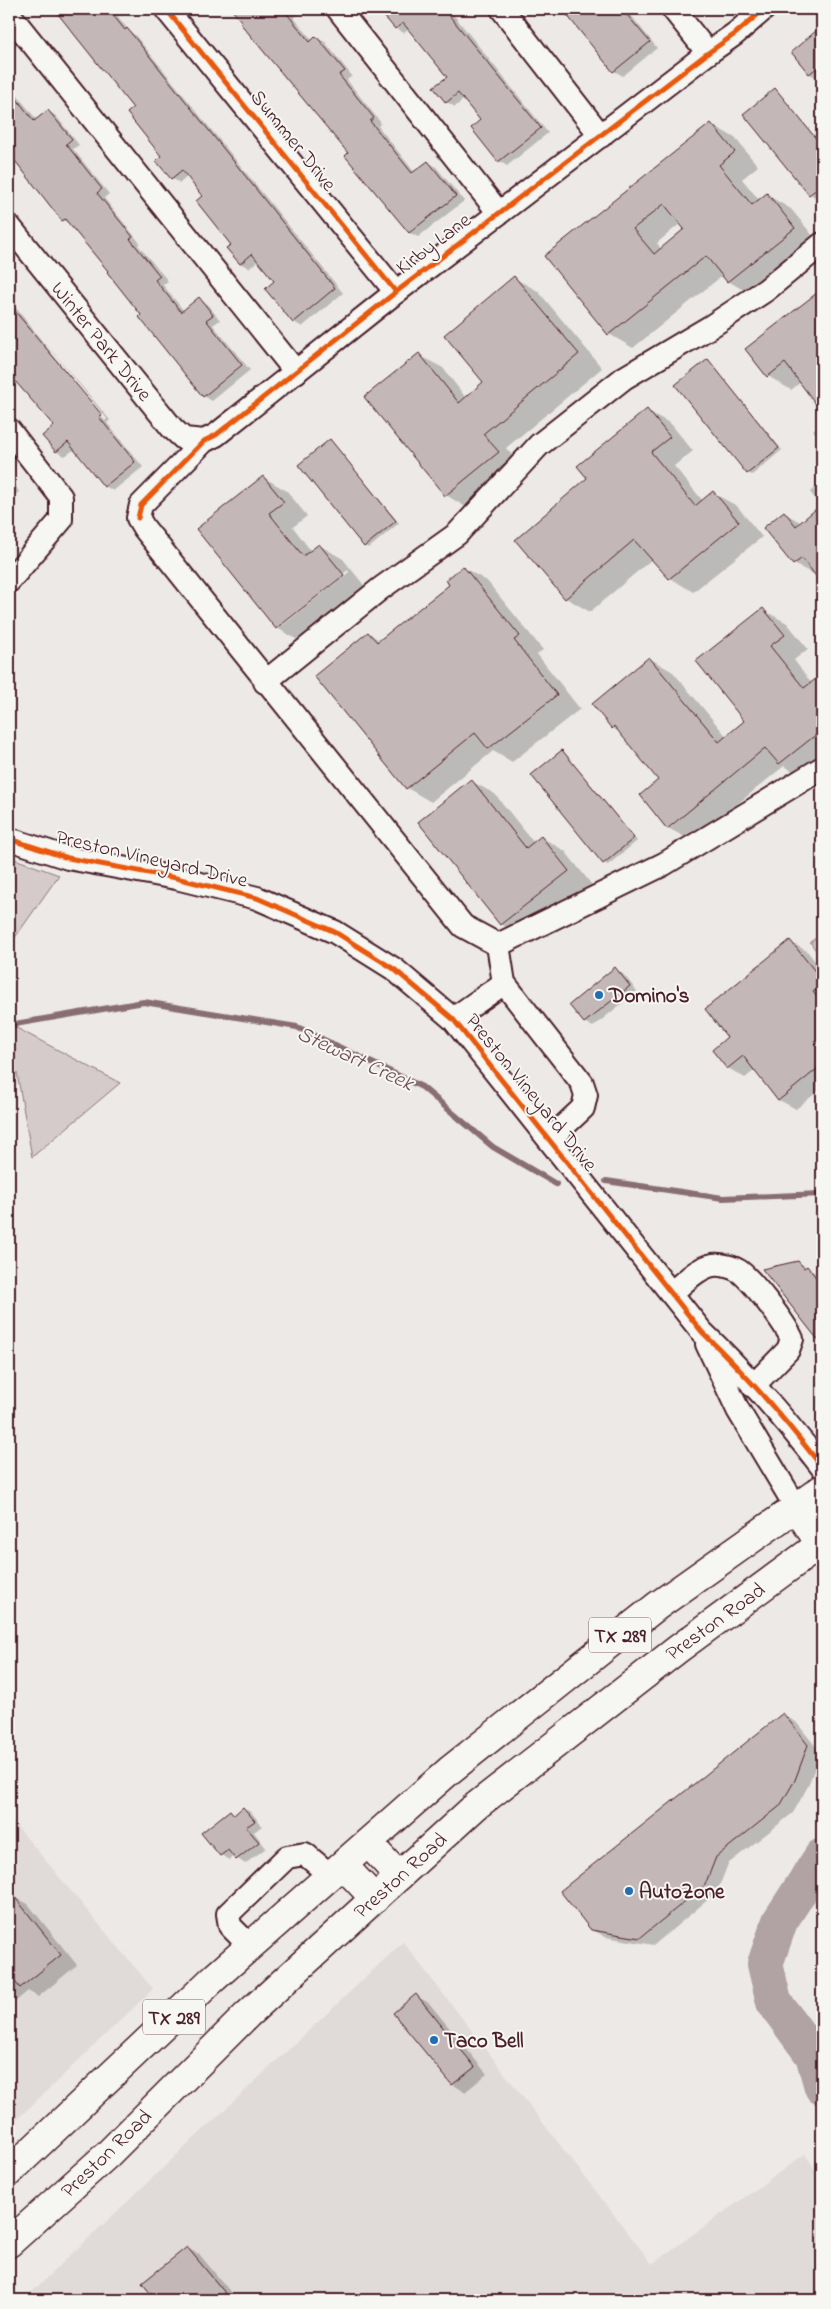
<svg xmlns="http://www.w3.org/2000/svg" width="831" height="2309" font-family="'Indie Flower',sans-serif">
	<style>
		.built { fill: #e0dad8 }
		.green { fill: #d4cbca; stroke: #8f757a }
		.park { fill: url(#park-dots); stroke: #8f757a }
		.shadow { fill: #0003; fill-rule: evenodd }
		.lines { fill: none; stroke-linecap: round; stroke-linejoin: round }
		.stream { stroke: #886e73; stroke-width: 6 }
		.river { stroke: #b1a2a3; stroke-width: 36 }
		.building { fill: #c4b7b7; stroke: #4a1f2b; fill-rule: evenodd }
		.minor-casing { stroke: #4a1f2b; stroke-width: 26 }
		.major-casing { stroke: #4a1f2b; stroke-width: 31 }
		.minor { stroke: #f6f6f2; stroke-width: 22 }
		.major { stroke: #f6f6f2; stroke-width: 28 }
		.cycleway-casing { stroke: #f6f6f2; stroke-width: 8 }
		.cycleway { stroke: #e8590c; stroke-width: 5 }
		.poi-dot { fill: #1f6fb2; stroke: #f6f6f2; stroke-width: 2 }
		.labels { text-anchor: middle; stroke-width: 4; stroke-linejoin: round; paint-order: stroke }
		.shield { fill: #f6f6f2; stroke: #7e6067; stroke-width: 1 }
		.shield-label { font-size: 20px; font-weight: bold; fill: #4a1f2b }
		.street-label { font-size: 21px; fill: #4a1f2b; stroke: #f6f6f2 }
		.poi-label { font-size: 21px; font-weight: bold; fill: #4a1f2b; stroke: #f6f6f2; text-anchor: start }
		.water-label { font-size: 22px; font-style: italic; fill: #6e4d55; stroke: #f6f6f2 }
	</style>
	<defs>
		<pattern id="park-dots" width="8" height="8" patternUnits="userSpaceOnUse" patternTransform="scale(1.25)"><rect width="8" height="8" fill="#d4cbca"/><path d="M2 2h.1M6 6h.1" fill="none" stroke="#b8aeae" stroke-width="1.8" stroke-linecap="round"/></pattern>
	</defs>
	<rect width="100%" height="100%" fill="#ece9e6"/>
	<filter id="ink" filterUnits="userSpaceOnUse"><feTurbulence type="fractalNoise" baseFrequency=".02" numOctaves="2"/><feDisplacementMap in="SourceGraphic" scale="10" xChannelSelector="R" yChannelSelector="G"/><feConvolveMatrix kernelMatrix="1 2 1 2 8 2 1 2 1" color-interpolation-filters="sRGB"/></filter>
	<g filter="url(#ink)">
		<g class="built">
			<path d="M9,1817L153,1989L9,2127Z"/>
			<path d="M403,1942L652,2264L805,2154L822,2181V2300H23Z"/>
		</g>
		<g class="green">
			<path d="M9,857L59,875L9,946Z"/>
			<path d="M9,1024L120,1083L32,1157L17,1073L9,1072Z"/>
		</g>
		<path class="park" d="M822,934V959L810,942Z"/>
		<g class="shadow">
			<path d="M56,9H112L130,32L135,35L343,293L302,327L294,322L276,281L259,260L249,268L240,263L232,245L204,196L188,176L180,183L171,178L163,156L135,108Z"/>
			<path d="M233,9H305L294,18L313,41L317,38L325,42L352,76L347,80L381,123L378,126L415,173L428,162L436,167L464,201L418,237L410,233L347,156L350,154Z"/>
			<path d="M380,9H449L548,133L507,166L499,161L482,121L464,99L455,107L447,102L448,77L409,29L404,33L395,28Z"/>
			<path d="M564,9H626L657,48L623,76L614,71Z"/>
			<path d="M822,28V81L810,74L793,53Z"/>
			<path d="M9,85L37,120L48,111L56,116L79,145L73,149L109,194L104,198L140,243L138,245L168,281L163,285L184,311L199,299L207,304L220,320L213,325L250,370L212,401L204,396L110,271L71,225L63,220L9,152Z"/>
			<path d="M775,89L822,145V190L814,197L745,114Z"/>
			<path d="M711,124L735,138L758,166L742,179L760,201L767,195L791,209L818,242L752,295L728,281L723,275L633,348L609,334L546,256ZM681,223L686,229L661,249L657,243Z"/>
			<path d="M514,278L538,291L602,368L506,448L522,467L469,509L446,495L419,355L443,368L466,398L485,382Z"/>
			<path d="M821,292H822V410L801,382L791,390L768,376Z"/>
			<path d="M9,299L105,421L107,419L44,341L110,420L107,423L143,467L113,491L105,486L75,449L65,456L57,452L56,426L9,372Z"/>
			<path d="M708,361L782,450L752,475L748,473Z"/>
			<path d="M648,411L671,424L693,451L674,466L703,501L713,493L737,506L762,537L693,592L670,578L652,559L590,612L566,598L588,478Z"/>
			<path d="M822,423V442L813,430Z"/>
			<path d="M330,440L399,523L369,548L365,546Z"/>
			<path d="M9,474L19,492L9,498Z"/>
			<path d="M263,477L287,491L307,516L293,527L311,551L319,545L343,559L367,589L301,642L277,628L198,530ZM348,570L349,572L283,625V622Z"/>
			<path d="M822,482V582L819,577L794,564L784,513L802,523L821,507L810,492Z"/>
			<path d="M464,568L487,581L543,650L537,654L580,709L512,762L493,751L431,802L407,788L368,633L381,641L451,585Z"/>
			<path d="M763,610L787,623L808,649L794,660L812,684L819,678L822,680V762L803,777L784,766L692,841L668,828L660,780L622,733L612,728L649,658L673,672L727,737L746,722Z"/>
			<path d="M563,751L637,841L608,865L604,863Z"/>
			<path d="M471,781L495,794L534,843L541,837L565,851L592,885L525,938L501,924L419,822Z"/>
			<path d="M790,942L807,951L822,970V1088L796,1109L779,1100L755,1070L745,1078L728,1068L729,1037Z"/>
			<path d="M615,969L623,974L637,991L593,1027L584,1022Z"/>
			<path d="M798,1262L822,1277V1343L764,1270Z"/>
			<path d="M783,1715L796,1722L821,1753L807,1788L793,1813L728,1864L717,1892L654,1945L605,1937L592,1929Z"/>
			<path d="M244,1808L252,1813L262,1826L254,1832L266,1848L245,1864L234,1856L229,1860L221,1855L230,1811L236,1815Z"/>
			<path d="M11,1895L28,1904L77,1965L38,1997L28,1991L9,2007V1897Z"/>
			<path d="M416,1996L429,2003L487,2074L465,2092L452,2084Z"/>
			<path d="M187,2248L200,2255L237,2300H158L144,2283Z"/>
		</g>
		<g class="lines">
			<g class="stream">
				<path d="M9,1025L144,1002L297,1027L422,1087L493,1147L556,1184"/>
				<path d="M606,1181L723,1198L822,1194"/>
			</g>
			<path class="river" d="M822,1856L780,1921L765,1964L774,2002L813,2055L822,2087"/>
		</g>
		<g class="building">
			<path d="M54,9H108L125,30L127,28L335,288L293,323L265,289L274,281L252,254L240,264L226,248L231,245L196,201L202,196L182,170L171,179L156,161L161,156L127,113L133,108Z"/>
			<path d="M231,9H283L310,42L316,36L345,71L339,75L374,118L370,121L412,173L428,161L456,196L409,233L345,156L348,153L240,23L242,22Z"/>
			<path d="M378,9H444L541,128L498,162L471,128L480,120L458,93L446,103L433,87L447,77L403,23L395,29Z"/>
			<path d="M562,9H622L650,42L613,72Z"/>
			<path d="M822,26V64L809,74L791,52Z"/>
			<path d="M775,88L822,146V185L809,195L743,114Z"/>
			<path d="M9,89L34,121L48,110L72,139L66,144L102,189L97,193L133,237L130,239L160,276L155,280L181,312L199,297L213,315L206,320L242,365L203,397L139,317L141,315L107,272L108,271L65,219L62,221L9,153Z"/>
			<path d="M711,123L735,152L719,165L752,205L767,193L795,228L727,282L706,256L608,335L544,256ZM664,204L684,229L654,254L633,229Z"/>
			<path d="M514,276L579,354L483,434L499,452L445,496L364,397L419,353L459,403L483,382L444,335Z"/>
			<path d="M822,289V412L785,363L767,377L745,349Z"/>
			<path d="M9,304L102,415L99,417L135,462L104,487L68,442L56,452L42,436L54,426L9,374Z"/>
			<path d="M708,359L779,448L747,474L675,385Z"/>
			<path d="M647,409L670,437L651,452L695,506L713,491L739,522L669,579L634,540L565,599L515,540L587,478L577,466Z"/>
			<path d="M330,439L396,521L364,547L298,465Z"/>
			<path d="M263,476L284,502L269,513L303,556L319,544L344,575L276,629L196,529Z"/>
			<path d="M822,504V584L802,558L793,565L763,528L784,511L796,526Z"/>
			<path d="M463,566L520,636L514,640L557,695L488,749L475,733L406,789L314,676L368,632L377,642L449,585L446,580Z"/>
			<path d="M763,608L785,635L770,646L804,688L822,674V730L779,764L765,748L667,829L640,795L658,780L614,726L612,729L592,704L649,657L719,742L744,721L696,661Z"/>
			<path d="M562,750L634,838L603,864L531,775Z"/>
			<path d="M471,779L526,848L541,836L569,871L500,925L418,822Z"/>
			<path d="M790,940L822,980V985L813,992L822,1003V1065L778,1101L743,1056L727,1069L712,1050L727,1037L705,1009Z"/>
			<path d="M615,967L630,986L584,1023L569,1005Z"/>
			<path d="M798,1261L804,1268L807,1266L822,1285V1345L762,1269Z"/>
			<path d="M783,1713L808,1745L795,1780L780,1806L716,1857L705,1885L640,1938L591,1930L560,1891Z"/>
			<path d="M243,1807L255,1821L246,1827L259,1842L236,1860L228,1850L220,1856L201,1833L230,1810L234,1815Z"/>
			<path d="M9,1890L61,1955L20,1988L9,1974Z"/>
			<path d="M416,1994L475,2067L452,2085L393,2013Z"/>
			<path d="M187,2247L231,2300H156L142,2283Z"/>
		</g>
		<g class="lines">
			<g class="minor-casing">
				<g id="minor">
					<path d="M166,9L396,292"/>
					<path d="M338,9L499,213"/>
					<path d="M502,9L601,136"/>
					<path d="M673,9L708,53"/>
					<path d="M9,14L296,372"/>
					<path d="M9,226L172,428L184,439L204,441"/>
					<path d="M9,430L61,497V520L9,581"/>
					<path d="M265,682L380,589L457,534L539,445L624,378L710,327L766,290L822,244"/>
					<path d="M9,839L68,858L176,878L257,898L335,932L394,969L453,1019L702,1332C746,1374 785,1419 822,1467"/>
					<path d="M498,945L664,864L822,768"/>
					<path d="M453,1019L504,983"/>
					<path d="M550,1139L583,1108L586,1095L582,1083L504,983L498,945L463,926L144,528L138,518L141,505L204,441L216,435L396,292L708,53L735,34L764,9"/>
					<path d="M671,1293C684,1283 697,1268 713,1265C721,1264 733,1267 739,1271C753,1281 785,1323 792,1339L788,1350L753,1386"/>
					<path d="M707,1344L738,1410L796,1507"/>
					<path d="M250,1946L230,1926L228,1914L287,1857L305,1854L331,1876"/>
				</g>
			</g>
			<g class="major-casing">
				<g id="major">
					<path d="M796,1507L820,1544"/>
					<path d="M368,1843L399,1876"/>
					<path d="M343,1865L375,1899"/>
					<path d="M9,2172L214,1978L450,1770L657,1606L822,1489"/>
					<path d="M9,2243L107,2155L247,2015L476,1806L678,1649L822,1543"/>
				</g>
			</g>
			<use href="#minor" class="minor"/>
			<use href="#major" class="major"/>
			<g class="cycleway-casing">
				<g id="cycleway">
					<path d="M166,9L396,292"/>
					<path d="M138,518L141,505L204,441L216,435L396,292L708,53L735,34L764,9"/>
					<path d="M9,839L68,858L176,878L257,898L335,932L394,969L453,1019L702,1332C746,1374 785,1419 822,1467"/>
				</g>
			</g>
			<use href="#cycleway" class="cycleway"/>
		</g>
	</g>
	<g class="poi-dot">
		<circle cx="599" cy="995" r="5"/>
		<circle cx="629" cy="1891" r="5"/>
		<circle cx="434" cy="2040" r="5"/>
	</g>
	<g class="labels">
		<g class="shield">
			<rect x="589" y="1617.5" width="62" height="35" rx="4"/>
			<rect x="143" y="1999.5" width="62" height="35" rx="4"/>
		</g>
		<g class="shield-label">
			<text x="620" y="1642">TX 289</text>
			<text x="174" y="2024">TX 289</text>
		</g>
		<g class="street-label">
			<text transform="translate(294 140) rotate(51)" y="7">Summer Drive</text>
			<text transform="translate(433 243) rotate(-37)" y="7">Kirby Lane</text>
			<text transform="translate(102 341) rotate(51)" y="7">Winter Park Drive</text>
			<text transform="translate(152 858) rotate(13)" y="7">Preston Vineyard Drive</text>
			<text transform="translate(532 1092) rotate(51)" y="7">Preston Vineyard Drive</text>
			<text transform="translate(715 1621) rotate(-36)" y="7">Preston Road</text>
			<text transform="translate(400 1875) rotate(-42)" y="7">Preston Road</text>
			<text transform="translate(106 2153) rotate(-44)" y="7">Preston Road</text>
		</g>
		<g class="poi-label">
			<text x="609" y="1002">Domino's</text>
			<text x="639" y="1898">AutoZone</text>
			<text x="444" y="2047">Taco Bell</text>
		</g>
		<g class="water-label">
			<text transform="translate(356 1057) rotate(25)" y="8">Stewart Creek</text>
		</g>
	</g>
	<rect width="831" height="2309" fill="none" stroke="#f6f6f2" stroke-width="30"/>
	<rect x="15" y="15" width="801" height="2279" fill="none" stroke="#4a1f2b" stroke-width="2" filter="url(#ink)"/>
</svg>
